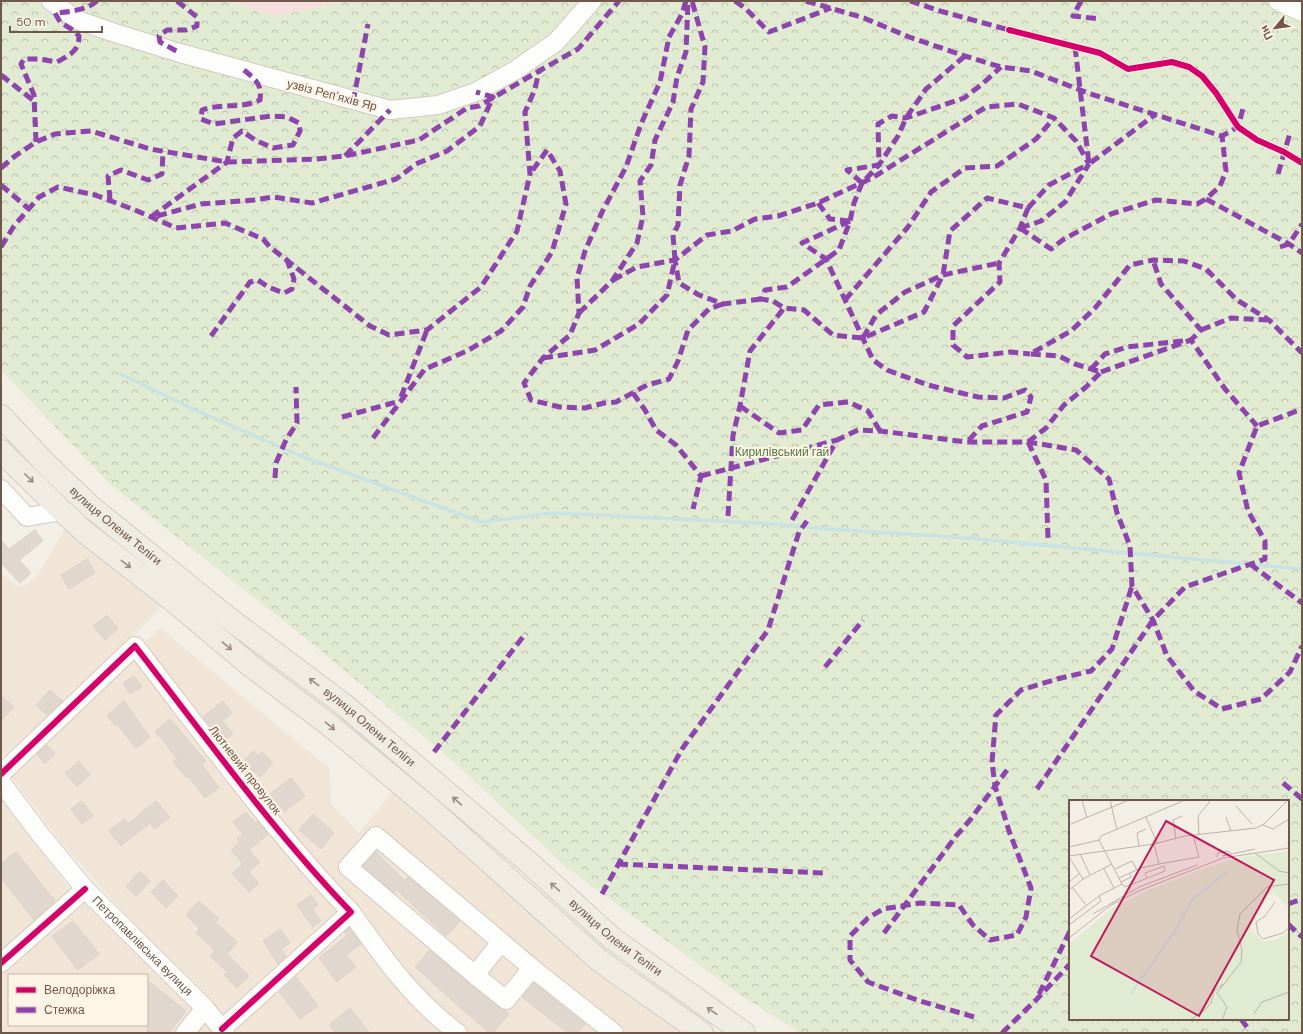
<svg xmlns="http://www.w3.org/2000/svg" width="1303" height="1034" font-family="'DM Sans',sans-serif">
	<style>
		.residential { fill: #f0e5d6; fill-rule: evenodd }
		.medical { fill: #f6e0de }
		.park { fill: url(#park-crowns); fill-rule: evenodd }
		.lines { fill: none; stroke-linecap: round; stroke-linejoin: round }
		.stream { stroke: #c9e2e3; stroke-width: 3.5 }
		.building { fill: #e0d7ce; stroke: #ddd2c9 }
		.minor-casing { stroke: #d3cac2; stroke-width: 20 }
		.major-casing { stroke: #d3cbc4; stroke-width: 24 }
		.minor { stroke: #fdfdfb; stroke-width: 18 }
		.major { stroke: #f0ece3; stroke-width: 22 }
		.quiet { stroke: #8e44ad; stroke-width: 5; stroke-dasharray: 10 5; stroke-linecap: butt }
		.cycleway-casing { stroke: #fef5e6; stroke-width: 8 }
		.cycleway { stroke: #d6006c; stroke-width: 6 }
		.oneway { stroke: #9c8b7f }
		.labels { text-anchor: middle; stroke-width: 4; stroke-linejoin: round; paint-order: stroke }
		.street-label { font-size: 12px; fill: #6f5749; stroke: #fef5e6 }
		.park-label { font-size: 12px; fill: #547a44; stroke: #fef5e6 }
		.inset-river { fill: none; stroke: #c9e2e3; stroke-width: 2 }
		.inset-road { fill: none; stroke: #bfb2a7; stroke-width: 1 }
		.view { fill: #c2185b; fill-opacity: 0.15; stroke: #c2185b; stroke-width: 2 }
		.inset-edge { fill: none; stroke: #6f5749; stroke-width: 2 }
	</style>
	<defs>
		<pattern id="park-crowns" width="20" height="18" patternUnits="userSpaceOnUse"><rect width="20" height="18" fill="#e0ebd1"/><path d="M2 6a3 3 0 1 1 6 0M12 15a3 3 0 1 1 6 0" fill="none" stroke="#bac1ac"/></pattern>
	</defs>
	<rect width="100%" height="100%" fill="#f4efe6"/>
	<g class="residential">
		<path d="M65,529L166,603L8,760L1,751V573L17,587L26,585L38,575Z"/>
		<path d="M160,628L330,769L331,804L359,833L394,790L684,1033H238L226,1019L125,914L60,841L9,773Z"/>
		<path d="M1,799L74,894L179,988L214,1033H1ZM9,975H147V1025H9Z"/>
	</g>
	<path class="medical" d="M225,1H349L276,16Z"/>
	<path class="park" d="M1,1H225L276,16L349,1H1302V1033H801L743,997L566,867L453,761L304,637L111,485L1,370ZM1070,801H1288V1019H1070Z"/>
	<g class="lines">
		<path class="stream" d="M121,374L195,410L301,456L481,522L553,513L759,523L842,530L955,537L1302,569"/>
	</g>
	<g class="building">
		<path d="M35,530L43,541L19,560L31,573L20,583L1,563V540L9,549Z"/>
		<path d="M87,559L95,573L69,589L61,575Z"/>
		<path d="M107,615L118,629L105,640L93,626Z"/>
		<path d="M134,676L142,687L130,694L123,683Z"/>
		<path d="M50,690L63,701L47,715L36,705Z"/>
		<path d="M1,695L14,707L1,721Z"/>
		<path d="M124,701L150,737L136,748L117,724L115,726L107,715Z"/>
		<path d="M223,701L232,713L222,721L233,734L223,741L203,717Z"/>
		<path d="M170,719L206,761L202,765L219,787L205,798L189,777L187,778L173,762L177,758L155,731Z"/>
		<path d="M47,745L55,754L45,764L37,754Z"/>
		<path d="M253,751L259,756L262,752L273,763L260,777L243,762Z"/>
		<path d="M79,761L90,775L77,786L65,773Z"/>
		<path d="M291,778L305,796L284,812L270,794Z"/>
		<path d="M82,801L93,816L82,824L71,809Z"/>
		<path d="M156,801L170,817L155,829L150,823L121,846L109,831L124,819L128,824Z"/>
		<path d="M246,812L255,823L257,821L268,834L249,850L260,862L249,872L259,883L249,892L232,874L243,864L231,850L240,842L237,839L243,834L233,822Z"/>
		<path d="M313,814L334,833L321,849L299,830Z"/>
		<path d="M16,852L55,901L34,920L1,878V863Z"/>
		<path d="M376,852L405,881L408,877L460,921L446,936L397,890L394,893L363,866Z"/>
		<path d="M140,871L150,881L136,896L126,887Z"/>
		<path d="M163,880L178,896L166,908L151,892Z"/>
		<path d="M311,895L318,905L312,909L321,921L313,927L297,905Z"/>
		<path d="M199,901L219,919L215,922L237,942L227,954L249,976L237,988L224,975L227,972L210,956L215,950L196,933L200,929L186,915Z"/>
		<path d="M73,921L99,954L78,970L52,936Z"/>
		<path d="M349,928L361,944L346,955L356,967L337,982L319,958L347,936L344,932Z"/>
		<path d="M280,929L290,943L281,949L286,956L278,964L263,941Z"/>
		<path d="M430,950L468,983L509,1014L493,1033H489L415,967Z"/>
		<path d="M296,977L318,1006L300,1019L279,992Z"/>
		<path d="M147,980L186,1011L169,1033H147Z"/>
		<path d="M534,983L585,1024L578,1033H568L522,997Z"/>
		<path d="M350,1008L370,1033H336L329,1025Z"/>
	</g>
	<g class="lines">
		<g class="minor-casing">
			<g id="minor">
				<path d="M51,1L77,20L112,32L180,53L390,110L438,105L476,92L514,71L556,42L592,1"/>
				<path d="M1278,1L1302,12"/>
				<path d="M1,489L27,517L62,511"/>
				<path d="M1,774L135,646C205,736 272,830 351,912L222,1029"/>
				<path id="s1" d="M1,782L40,834L85,889L205,1008L225,1033"/>
				<path d="M351,912C383,957 413,1000 458,1033"/>
				<path d="M501,942L475,975L348,867L376,836L532,968L614,1033"/>
				<path d="M1,963L85,889"/>
				<path d="M475,975L506,1000L532,968"/>
				<path d="M185,1033L205,1008"/>
			</g>
		</g>
		<g class="major-casing">
			<g id="major">
				<path id="s2" d="M1,416L48,466L90,506L227,617L343,704L527,861L613,939L744,1033"/>
				<path d="M1,451L62,511L86,533L171,599L251,666L328,724L426,805L600,961L702,1033"/>
			</g>
		</g>
		<use href="#minor" class="minor"/>
		<use href="#major" class="major"/>
		<g class="quiet">
			<path d="M177,1L197,17V26L186,30H167L159,36L160,42L180,53"/>
			<path d="M686,1L682,14L669,37L660,82L641,124L626,167L602,212L585,251L577,278L579,313L570,335L543,358L524,383L531,400L560,407L585,408L604,403L616,402L647,385L669,379L678,361L688,330L709,309L723,304"/>
			<path d="M735,1L745,8L769,32L831,8"/>
			<path d="M806,1L864,18L909,37L965,56L1001,67L1031,71L1088,93L1222,136L1238,127L1244,105"/>
			<path d="M910,1L940,11L1009,30"/>
			<path d="M1081,1L1073,16L1101,19"/>
			<path d="M1075,47L1089,164L1156,114"/>
			<path d="M965,56L926,89L906,118L898,136L879,165L862,183L854,203L850,221L839,250L787,287L765,290L761,299L773,301L784,308L804,310L833,335L863,338L924,312L943,275L950,231L987,198L1028,208L1020,228L999,263L1000,282L953,326V345L967,357L1011,352L1030,354"/>
			<path d="M1,75L34,101"/>
			<path d="M353,102L368,24"/>
			<path d="M36,142L34,95L21,64L24,59H39L57,62C69,55 79,52 79,36L73,30L60,22L55,13C69,12 87,10 97,1"/>
			<path d="M345,156L390,110"/>
			<path d="M1,168L15,156L36,142L55,134L91,131L150,149L227,162L316,159L345,156L419,140L467,108L479,106L539,71L578,49L619,1"/>
			<path d="M1278,174L1290,133"/>
			<path d="M862,183L847,170L879,165L878,124L892,116L906,118L964,98L981,85L1001,67"/>
			<path d="M1,185L29,209"/>
			<path d="M1206,199L1289,244L1302,253"/>
			<path d="M110,200L108,176L121,170L148,180L162,174L163,151"/>
			<path d="M818,203L830,219L849,221"/>
			<path d="M1028,208L1049,185L1087,165"/>
			<path d="M157,216L201,204L254,200L273,197L312,203L396,179L416,164L447,151L480,126L493,97L476,92"/>
			<path d="M151,217L227,162L233,138L242,131L255,140L273,148L293,145L300,131L299,123L287,117L271,116L214,124L201,119L202,110C222,103 241,109 260,100C262,84 256,80 244,70"/>
			<path d="M850,221L802,243L826,259L873,360L887,370L928,385L978,397L1004,398L1025,390L1031,397L1027,412L982,426L967,442"/>
			<path d="M1020,228L1051,249L1064,239L1111,214L1156,200L1197,204L1206,199L1220,186L1226,171L1222,136"/>
			<path d="M1020,228L1041,221L1065,202L1089,164"/>
			<path d="M1,247L14,226L39,197L58,187L95,195L135,210L176,228L225,223L263,239L270,247L370,326L389,335L427,330L481,287L517,231L530,174L525,112L535,89L539,71"/>
			<path d="M1280,247L1289,244L1302,224"/>
			<path d="M613,280L637,267L675,260"/>
			<path d="M761,299L723,304L699,295L679,283L675,260L707,235L732,231L755,219L778,216L818,203L872,178L986,107L1018,104L1054,118L1076,141L1089,164"/>
			<path d="M845,300L908,227L931,192L965,168L997,166L1036,139L1054,118"/>
			<path d="M579,313L612,281L637,243L643,216L640,181L651,165L655,140L673,102L677,77L686,52L688,1"/>
			<path d="M1201,330L1231,318L1267,320"/>
			<path d="M211,336L250,282L258,280L268,287L284,293L292,289L294,279L287,260"/>
			<path d="M863,338L876,315L905,292L943,275L999,263"/>
			<path d="M543,358L595,350L639,324L667,295L675,260L673,235L678,225L680,185L689,156L691,109L703,82L705,47L692,1"/>
			<path d="M1091,369L1105,354L1127,347L1191,340L1201,330L1161,284L1153,260"/>
			<path d="M1101,372L1191,340L1225,389L1257,426"/>
			<path d="M633,393L645,410L656,430L676,445L701,476L693,509"/>
			<path d="M401,397L427,330"/>
			<path d="M740,406L779,433L802,430L819,405L848,402L868,411L880,431"/>
			<path d="M342,417L400,401"/>
			<path d="M373,438L425,369L467,351L501,331L523,307L530,286L552,252L566,204L560,171L547,150L530,174"/>
			<path d="M1028,442L1046,428L1064,405L1086,387L1101,372L1075,364L1059,356L1030,354L1071,331L1095,308L1130,265L1153,260L1184,261L1206,269L1237,300L1269,320L1302,353"/>
			<path d="M1028,442L1046,480L1048,538"/>
			<path d="M701,476L837,440"/>
			<path d="M275,478L276,463L286,440L297,423L296,387"/>
			<path d="M728,516L733,435L740,406L750,351L784,308"/>
			<path d="M792,520L837,440L858,430L880,431L967,442H1028L1076,450L1109,479L1117,513L1130,546L1132,586L1153,620L1167,656L1194,691L1222,709L1261,699L1290,672L1302,646"/>
			<path d="M1250,564L1302,603"/>
			<path d="M825,667L863,620"/>
			<path d="M434,752L526,633"/>
			<path d="M1283,783L1302,799"/>
			<path d="M1037,789L1153,620L1185,587L1265,559V541L1248,511L1239,473L1257,426L1302,409"/>
			<path d="M618,864L824,873"/>
			<path d="M602,894L682,749L768,630L799,532L807,521"/>
			<path d="M1288,904L1302,899"/>
			<path d="M1288,924L1302,937"/>
			<path d="M884,933L956,836L970,820L1007,770"/>
			<path d="M1039,994L1070,931"/>
			<path d="M974,1017L920,1001L868,982L850,960V936L868,918L883,909L920,903L959,905L973,925L990,940L1017,935L1026,917L1031,888L1009,831L995,786L992,762L996,715L1021,690L1057,679L1091,671L1112,649L1132,586"/>
			<path d="M1241,1019L1249,1030"/>
			<path d="M1002,1033L1036,1000L1070,964"/>
		</g>
		<g class="cycleway-casing">
			<g id="cycleway">
				<path d="M1009,30L1100,53L1128,69L1172,62L1189,67L1202,76L1216,93L1238,127L1257,140L1284,152L1302,163"/>
				<path d="M1,774L135,646C205,736 272,830 351,912L222,1029"/>
				<path d="M1,963L85,889"/>
			</g>
		</g>
		<use href="#cycleway" class="cycleway"/>
	</g>
	<defs><path id="oneway-shaft" d="M-6 0H5M1.5-3L5.5 0L1.5 3" fill="none" stroke-width="1.6" stroke-linecap="round" stroke-linejoin="round"/></defs>
	<g class="oneway">
		<use href="#oneway-shaft" transform="translate(29 478) rotate(45)"/>
		<use href="#oneway-shaft" transform="translate(126 564) rotate(38)"/>
		<use href="#oneway-shaft" transform="translate(227 646) rotate(40)"/>
		<use href="#oneway-shaft" transform="translate(314 682) rotate(-143)"/>
		<use href="#oneway-shaft" transform="translate(330 726) rotate(39)"/>
		<use href="#oneway-shaft" transform="translate(457 801) rotate(-139)"/>
		<use href="#oneway-shaft" transform="translate(555 887) rotate(-138)"/>
		<use href="#oneway-shaft" transform="translate(712 1011) rotate(-145)"/>
	</g>
	<g class="labels">
		<g class="street-label">
			<text transform="translate(332 95) rotate(15)" y="4">узвіз Репʼяхів Яр</text>
			<text dy="4" stroke="none"><textPath href="#s2" startOffset="159">вулиця Олени Теліги</textPath></text>
			<text dy="4" stroke="none"><textPath href="#s2" startOffset="483">вулиця Олени Теліги</textPath></text>
			<text transform="translate(245 770) rotate(52)" y="4">Лютневий провулок</text>
			<text dy="4" stroke="none"><textPath href="#s2" startOffset="807">вулиця Олени Теліги</textPath></text>
			<text dy="4" stroke="none"><textPath href="#s1" startOffset="217">Петропавлівська вулиця</textPath></text>
		</g>
		<g class="park-label">
			<text x="782" y="456">Кирилівський гай</text>
		</g>
	</g>
	<g transform="translate(1069 800)">
		<rect width="220" height="220" fill="#f4efe6"/>
		<path d="M220,183V220H160L159,215L168,209Z" fill="#e0ebd1"/>
		<path d="M220,51V108L206,94L199,96L187,108L182,130L194,142L208,139L220,132V183L168,209L159,215L160,220H0V144L42,109L82,89L148,64L175,57Z" fill="#e0ebd1"/>
		<path class="inset-river" d="M62,194L107,129L123,100L159,71"/>
		<path class="inset-road" d="M13,0L18,18M41,0L48,30M167,6L183,24M77,17L88,43M157,17L162,31M2,24L60,0M194,25L204,29L220,19M130,34L129,16L142,0M107,38L104,20L113,16M85,44L90,64L130,57L124,35M70,46L68,33L77,29M0,47L30,40M186,53L210,71L220,73M11,54L21,75M0,56L85,44L116,36L187,28L195,24L219,0M153,56L186,49M0,57L14,79M148,57L149,53L158,51L162,53M35,69L45,88M46,69L63,61L68,70M50,78L72,68L90,64M0,82L11,73M52,82L62,77L60,73M53,84L56,87L96,71L95,66L76,73L78,78M3,87L17,105M0,90L14,79L43,64M206,102L196,116L187,122L189,134L194,139L214,133L220,128M24,114L70,87L128,65M0,119L30,96L53,84L30,40L32,36L116,0M0,125L32,101L30,96M0,138L42,105L72,90L154,58L220,48M185,214L193,202L220,192M121,220L137,209L142,203L145,191L154,184M153,220L158,207L148,193L172,162L173,150L168,130L171,114L198,87L220,84"/>
		<path class="view" d="M97,21L205,80L130,216L22,156Z"/>
		<rect width="220" height="220" class="inset-edge"/>
	</g>
	<rect width="1303" height="1034" fill="none" stroke="#6f5749" stroke-width="4"/>
	<rect x="8" y="974" width="140" height="52" fill="#fef5e6" stroke="#c5b6a7"/>
	<rect x="16" y="987" width="20" height="6" fill="#d6006c" stroke="#c5b6a7"/>
	<text x="44" y="994" font-size="12" fill="#6f5749">Велодоріжка</text>
	<rect x="16" y="1007" width="20" height="6" fill="#8e44ad" stroke="#c5b6a7"/>
	<text x="44" y="1014" font-size="12" fill="#6f5749">Стежка</text>
	<g transform="translate(1275 28) rotate(241)" stroke="#fef5e6" stroke-width="3" paint-order="stroke">
	<path d="M0-3L7 15L0 10L-7 15Z" fill="#6f5749"/>
	<text y="-6" font-size="11" font-weight="bold" text-anchor="middle" fill="#6f5749">Пн</text>
	</g>
	<path d="M10 26v6h92v-6" fill="none" stroke="#6f5749" stroke-width="2"/>
	<text x="16" y="26" font-size="12" fill="#6f5749" stroke="#fef5e6" stroke-width="3" paint-order="stroke">50 m</text>
</svg>
